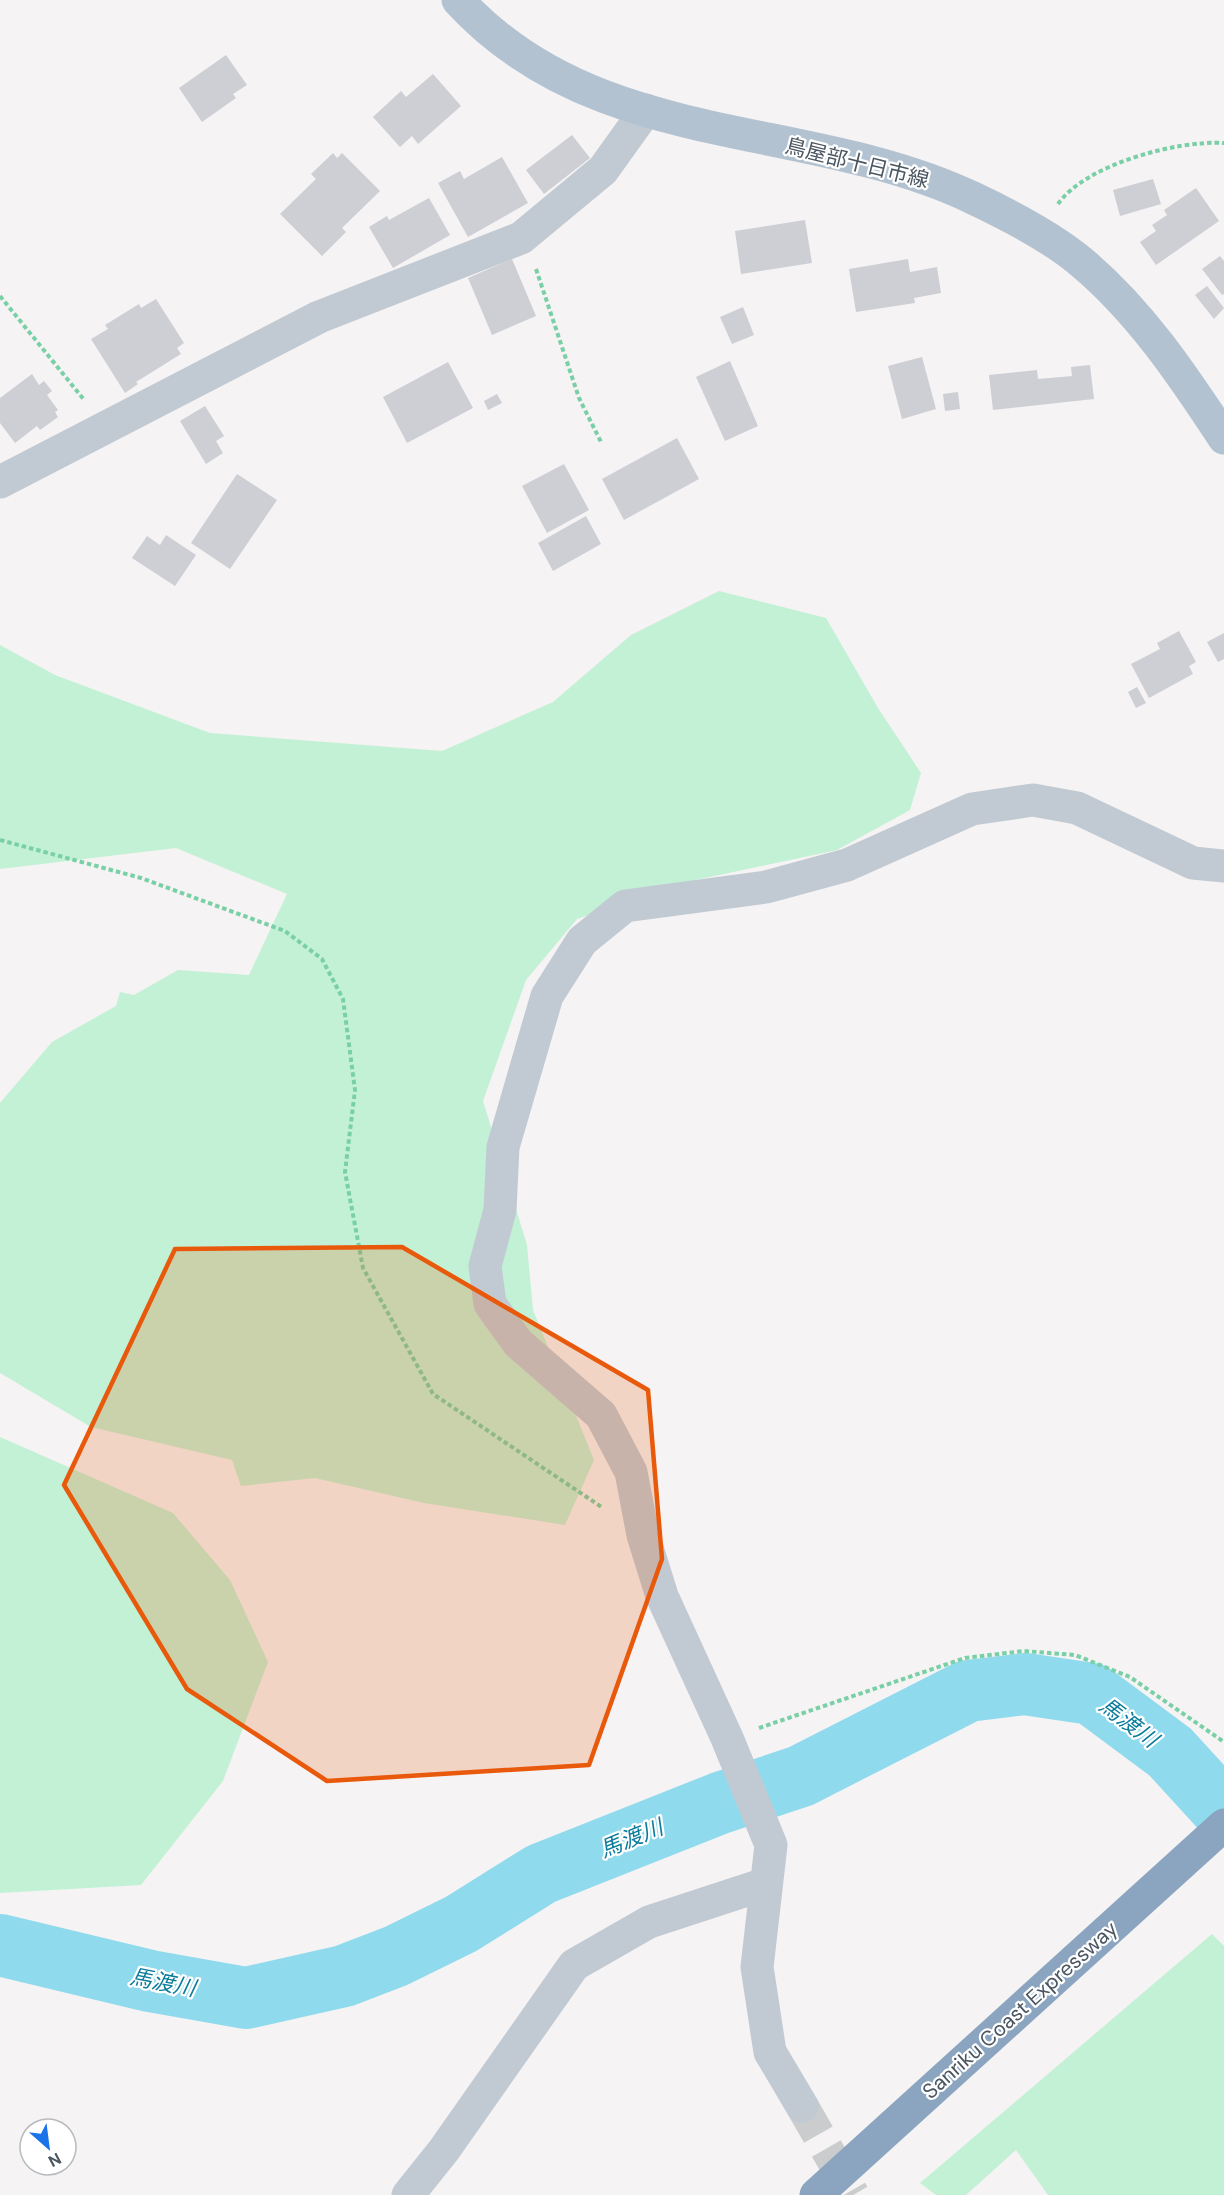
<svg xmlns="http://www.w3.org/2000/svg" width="1224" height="2195" font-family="'DM Sans','Noto Sans JP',sans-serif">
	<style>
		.green { fill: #c3f1d5 }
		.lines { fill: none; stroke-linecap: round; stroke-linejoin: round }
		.river { stroke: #90daee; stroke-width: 62 }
		.building { fill: #cdcfd5 }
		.minor-tunnel { stroke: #caccce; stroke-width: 33; stroke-dasharray: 33 16; stroke-linecap: butt }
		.path { stroke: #7ad0a6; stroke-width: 4; stroke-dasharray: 4.5 3; stroke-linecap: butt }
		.minor { stroke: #c1cad2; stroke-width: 33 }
		.major { stroke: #b3c2d1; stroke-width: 33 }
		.highway { stroke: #8ba5c1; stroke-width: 33 }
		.marked { fill: #e8590c; fill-opacity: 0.2; stroke: #e8590c; stroke-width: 4.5; stroke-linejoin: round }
		.labels { text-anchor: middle; stroke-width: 4.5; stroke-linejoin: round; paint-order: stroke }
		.street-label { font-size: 21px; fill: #4a5661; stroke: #fff }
		.water-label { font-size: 22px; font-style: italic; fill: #0c7c9b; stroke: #fff }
	</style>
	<rect width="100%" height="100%" fill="#f5f3f3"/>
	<g class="green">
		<path d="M719,591L826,618L878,708L921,773L910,810L837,850L686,882L577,919L526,980L483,1101L527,1245L533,1310L594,1460L565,1525L424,1503L315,1478L241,1486L232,1460L91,1427L0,1373V1103L52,1042L116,1006L120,992L134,995L178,970L249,975L287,894L176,848L0,869V645L55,675L210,733L442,751L553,702L631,635Z"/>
		<path d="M0,1437L173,1513L230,1580L268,1662L223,1781L141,1885L0,1893Z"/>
		<path d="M1212,1934L1224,1946V2195H1048L1016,2150L966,2195H936L920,2183Z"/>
	</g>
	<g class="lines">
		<path class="river" d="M0,1945L150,1981L246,1998L344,1976L396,1956L461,1924L541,1874L720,1803L801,1776L968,1691L1025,1684L1092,1694L1170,1752L1224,1811"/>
	</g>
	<g class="building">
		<path d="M226,55L247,85L233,94L236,98L202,122L179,88Z"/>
		<path d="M433,74L461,106L418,144L412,136L400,147L373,117L401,91L406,97Z"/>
		<path d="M572,135L590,158L544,194L526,170Z"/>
		<path d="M333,153L337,158L342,153L380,191L342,228L346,232L322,256L280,214L316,179L311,174Z"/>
		<path d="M502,157L528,203L468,237L438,183L460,171L464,179Z"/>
		<path d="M1153,179L1161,204L1120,216L1113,190Z"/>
		<path d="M1196,188L1219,221L1156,265L1140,242L1156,231L1152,225L1167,215L1164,210Z"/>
		<path d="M429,198L450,235L393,268L369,227L387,216L389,220Z"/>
		<path d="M805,220L812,263L741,274L735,231Z"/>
		<path d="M1220,256L1224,261V294L1222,295L1202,269Z"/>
		<path d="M512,259L536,316L492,335L468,278Z"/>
		<path d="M908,259L910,272L937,267L941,293L914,298L915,303L856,312L849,269Z"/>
		<path d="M1207,286L1224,308L1214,319L1195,295Z"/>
		<path d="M156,299L184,343L177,348L181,354L136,382L138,384L125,393L91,339L108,329L105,325L139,304L141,308Z"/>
		<path d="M743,307L754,335L732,344L720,317Z"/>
		<path d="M922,357L936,409L902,419L888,366Z"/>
		<path d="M730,361L758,426L725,441L696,377Z"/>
		<path d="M448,362L473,408L407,443L383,397Z"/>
		<path d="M1090,365L1094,399L993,410L989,375L1037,370L1038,379L1072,376L1071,367Z"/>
		<path d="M32,374L39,385L44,381L52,391L47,395L58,410L55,412L58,417L40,430L37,426L15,443L0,423V398Z"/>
		<path d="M958,392L960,409L945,411L943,394Z"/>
		<path d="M497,394L502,403L488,410L484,401Z"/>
		<path d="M205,406L224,436L216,441L223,453L206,464L180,421Z"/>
		<path d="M677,438L699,479L624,520L602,479Z"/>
		<path d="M564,464L589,510L547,533L522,486Z"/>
		<path d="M237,474L277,500L230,569L191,543Z"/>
		<path d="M586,516L601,544L553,571L538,543Z"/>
		<path d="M166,535L196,555L175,586L132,558L147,536L160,545Z"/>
		<path d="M1179,631L1196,662L1189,666L1193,674L1149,698L1131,664L1160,649L1157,643Z"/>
		<path d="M1224,633V659L1218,662L1207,642Z"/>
		<path d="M1137,687L1146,703L1136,708L1128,692Z"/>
	</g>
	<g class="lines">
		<path class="minor-tunnel" d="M802,2106L853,2195"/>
		<g class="path">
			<path d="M1058,204C1086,164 1178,140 1224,143"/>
			<path d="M536,269L579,398L601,442"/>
			<path d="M0,296L85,401"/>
			<path d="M0,840L141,878L285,931L322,959L343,999L355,1090L345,1172L363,1268L433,1394L603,1508"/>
			<path d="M759,1728L965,1658L1024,1651L1075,1655L1130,1677L1224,1742"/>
		</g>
		<g class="minor">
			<path d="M0,482L319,317L521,238L603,170L646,110"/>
			<path d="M802,2106L770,2052L757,1967L771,1845L727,1738L662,1596L643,1535L631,1472L601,1415L518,1343L490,1304L485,1266L500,1210L503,1147L547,996L582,941L625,906L766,887L847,865L972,809L1033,800L1077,808L1193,863L1224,866"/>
			<path d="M408,2195L444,2150L574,1965L649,1922L765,1884"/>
		</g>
		<path class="major" d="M458,0C596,151 805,118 973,198C1007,214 1051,237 1080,261C1139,310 1182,374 1224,438"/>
		<path class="highway" d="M816,2195L1224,1825"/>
	</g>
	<path class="marked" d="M402,1247L648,1390L662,1559L589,1765L327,1781L187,1689L64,1485L175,1249Z"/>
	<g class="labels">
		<g class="street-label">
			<text transform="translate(857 163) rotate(14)" y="7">鳥屋部十日市線</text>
			<text transform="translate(1020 2010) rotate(-42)" y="7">Sanriku Coast Expressway</text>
		</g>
		<g class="water-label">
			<text transform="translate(1129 1722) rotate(37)" y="8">馬渡川</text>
			<text transform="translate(631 1838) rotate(-22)" y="8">馬渡川</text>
			<text transform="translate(163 1982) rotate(11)" y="8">馬渡川</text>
		</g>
	</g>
	<g transform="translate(48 2147) rotate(152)"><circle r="28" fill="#ffffff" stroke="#b7bbc0" stroke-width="1.5"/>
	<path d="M0-4.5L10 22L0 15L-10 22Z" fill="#1a73e8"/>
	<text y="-9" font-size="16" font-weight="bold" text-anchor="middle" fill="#4a5661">N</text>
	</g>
</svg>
